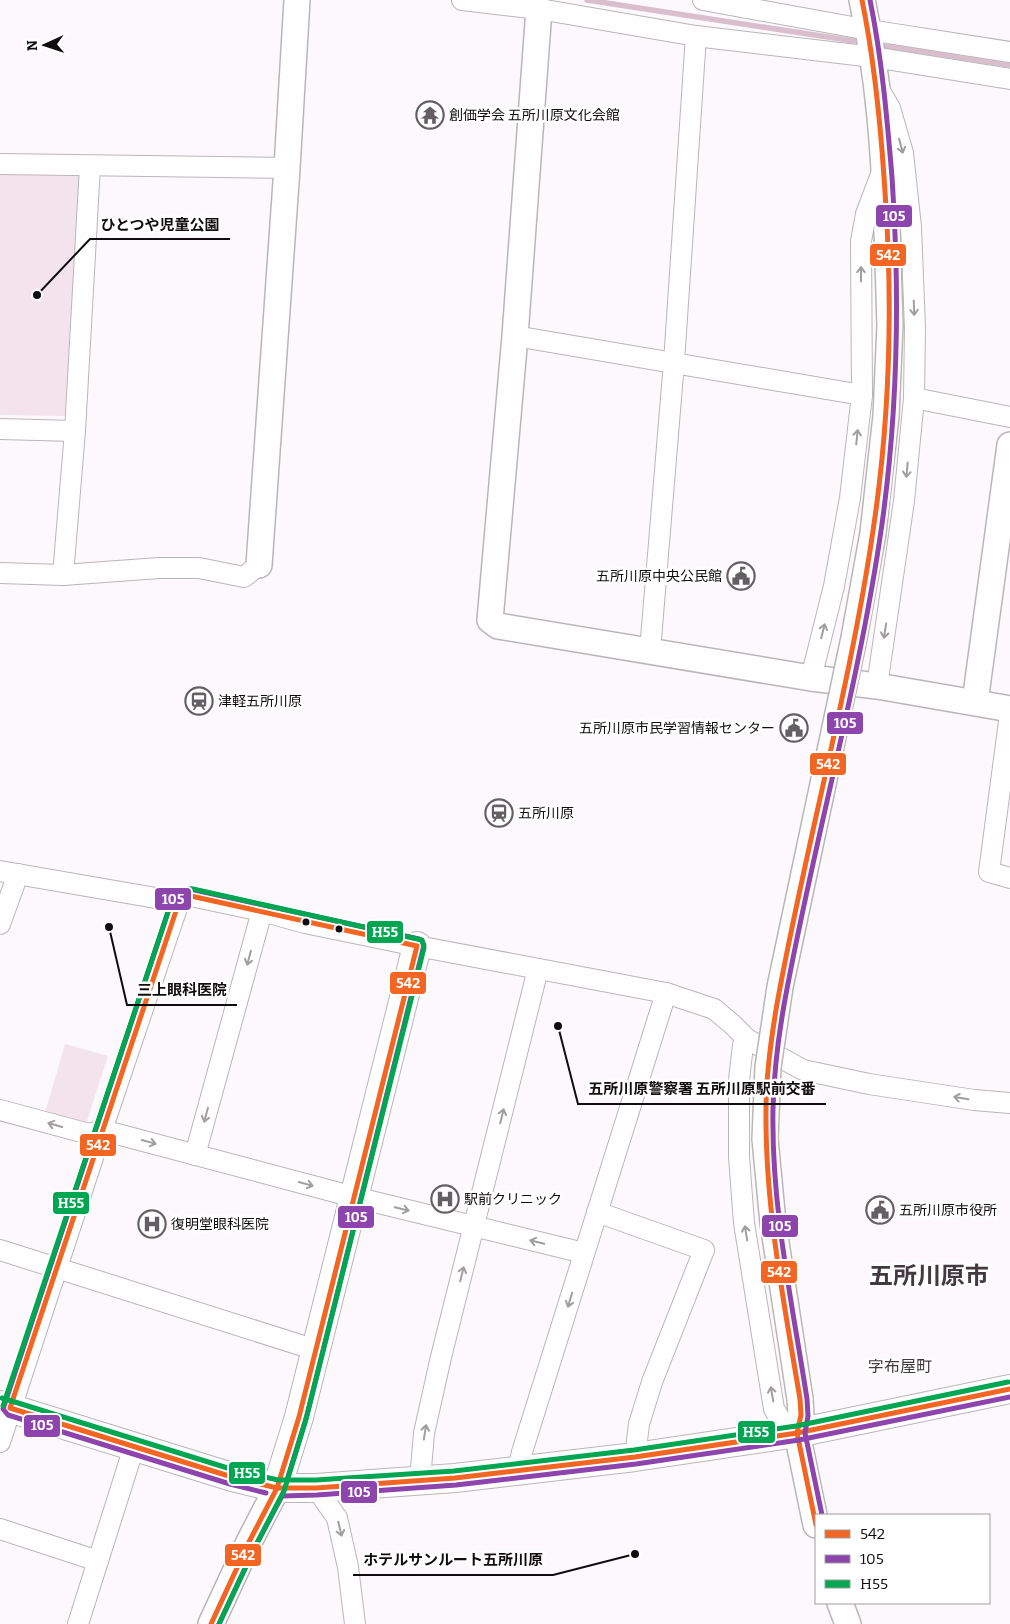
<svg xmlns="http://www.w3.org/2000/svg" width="1010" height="1624" font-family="Bitter,'Noto Sans JP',serif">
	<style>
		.park { fill: #f3e3ec }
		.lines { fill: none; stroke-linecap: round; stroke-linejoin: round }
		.stream { stroke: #d9bfcd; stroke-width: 5.5 }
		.minor-casing { stroke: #bab6b8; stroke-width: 22 }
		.tertiary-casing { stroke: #bab6b8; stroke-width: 28 }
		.secondary-casing { stroke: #bab6b8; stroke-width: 30 }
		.trunk-casing { stroke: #bab6b8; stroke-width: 30 }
		.minor { stroke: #fffefe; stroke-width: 20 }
		.tertiary { stroke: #fffefe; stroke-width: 25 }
		.secondary { stroke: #fffefe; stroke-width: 28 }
		.trunk { stroke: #fffefe; stroke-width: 28 }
		.tertiary-bridge-casing { stroke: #bab6b8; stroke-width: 28; stroke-linecap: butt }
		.tertiary-bridge { stroke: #fffefe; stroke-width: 25 }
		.bus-1-casing { stroke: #fff; stroke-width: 9 }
		.bus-2-casing { stroke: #fff; stroke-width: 9 }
		.bus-3-casing { stroke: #fff; stroke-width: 9 }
		.bus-1 { stroke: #f26522; stroke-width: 5 }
		.bus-2 { stroke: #8e44ad; stroke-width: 5 }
		.bus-3 { stroke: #00a651; stroke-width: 5 }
		.oneway { stroke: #a09e9e }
		.bus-dot { fill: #110d0f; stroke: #fff; stroke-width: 2 }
		.labels { text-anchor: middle; stroke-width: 5; stroke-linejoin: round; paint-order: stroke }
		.poi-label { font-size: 14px; fill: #110d0f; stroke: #fff; text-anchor: start }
		.quarter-label { font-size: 16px; fill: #423a3e; stroke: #fff }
		.town-label { font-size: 24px; font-weight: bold; fill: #423a3e; stroke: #fff }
		.leader { fill: none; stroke: #110d0f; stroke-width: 2 }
		.callout-dot { fill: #110d0f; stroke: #fff; stroke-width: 2 }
		.callout-label { font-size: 15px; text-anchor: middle; font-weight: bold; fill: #110d0f; stroke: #fff; stroke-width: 5; stroke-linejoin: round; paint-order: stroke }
		.line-badge { stroke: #fff; stroke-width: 2 }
		.badge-label { font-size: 14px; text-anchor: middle; font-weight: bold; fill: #fff }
	</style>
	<rect width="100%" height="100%" fill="#fdf8fb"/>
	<g class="park">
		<path d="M0,173L81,176L65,416L0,415Z"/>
		<path d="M65,1044L108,1056L85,1127L45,1113Z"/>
	</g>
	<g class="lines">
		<g class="stream">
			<path d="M587,0L854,41"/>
			<path d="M887,46L1010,65"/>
		</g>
		<g class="minor-casing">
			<g id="minor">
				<path d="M462,0L539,9L696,36L873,57L1010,79"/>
				<path d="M703,0L869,30L1010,52"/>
				<path d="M0,164L287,168"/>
				<path d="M515,336L862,395"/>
				<path d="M914,398L1010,417"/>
				<path d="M0,429L75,431"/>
				<path d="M0,573L63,575L159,568H199L244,577L259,565"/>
				<path d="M63,575L75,431L90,166"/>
				<path d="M650,651L674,362L696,36"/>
				<path d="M811,678L834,586L850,498L862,395L861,241L866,214L883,169"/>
				<path d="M877,686L904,501L914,398L915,328L911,227L903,153L890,108L880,91"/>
				<path d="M1010,714L989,872L1010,878"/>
				<path d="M0,871L179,902"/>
				<path d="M0,924L18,874"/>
				<path d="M747,1039L743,1045L739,1080V1157L744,1223L774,1409L780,1419L797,1433"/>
				<path d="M0,1110L89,1134L102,1130L354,1197L584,1253"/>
				<path d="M195,1155L262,911"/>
				<path d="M597,1212L704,1250L652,1382L639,1424L635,1457"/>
				<path d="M0,1250L316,1350"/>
				<path d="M0,1442L102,1130L179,902L191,896L262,911L305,923L417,946L666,993L714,1009L732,1024L747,1039L803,1070L869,1084L974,1100L1010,1103"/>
				<path d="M518,1471L522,1452L666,993"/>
				<path d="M420,1480L424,1433L441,1357L538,969"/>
				<path d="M316,1488L337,1518L348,1567L355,1624"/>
				<path d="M0,1529L98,1561"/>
				<path d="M78,1624L134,1447"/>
			</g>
		</g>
		<g class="tertiary-casing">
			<g id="tertiary">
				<path d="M862,0C879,76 884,153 887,231"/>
				<path d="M539,9L515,336L490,620L498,626L811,678L877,686L1010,709"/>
				<path d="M259,565L287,168L297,0"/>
				<path d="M975,702L1010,445"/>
				<path d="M800,1399L801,1415L797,1433L816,1525"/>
				<path d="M840,1603L848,1624"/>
				<path d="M211,1624L249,1542L277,1488"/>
			</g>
		</g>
		<g class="secondary-casing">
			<path id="secondary" d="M277,1488L299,1417L417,946"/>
		</g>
		<g class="trunk-casing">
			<path id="trunk" d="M0,1405L232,1477L277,1488H316L455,1478L635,1457L797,1433L1010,1389"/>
		</g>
		<use href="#minor" class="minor"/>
		<use href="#tertiary" class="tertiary"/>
		<use href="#secondary" class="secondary"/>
		<use href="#trunk" class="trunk"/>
		<g class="tertiary-bridge-casing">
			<path id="tertiary-bridge" d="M800,1399L773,1223L765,1139L768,1067L780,987L854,638L873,533L886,416L890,325L887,231"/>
		</g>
		<use href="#tertiary-bridge" class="tertiary-bridge"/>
		<g class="bus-1-casing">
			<g id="bus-1">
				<path d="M191,896L417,946L299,1417L277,1488L232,1477L10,1408L179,902Z"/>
				<path d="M277,1488H316L455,1478L635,1457L797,1433L1010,1389"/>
				<path d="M816,1525L797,1433L801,1415L800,1399C784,1303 765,1207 766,1110C766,1074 771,1039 777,1004C806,843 851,685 874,524C891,408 893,293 884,177C880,118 874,59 862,0"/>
				<path d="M211,1624L249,1542L277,1488"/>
			</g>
		</g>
		<g class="bus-2-casing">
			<g id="bus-2">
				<path d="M266,1493L230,1484L8,1415L3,1409L172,900L175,896L190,889L419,939L422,941L424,945L306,1419L287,1480"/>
				<path d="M822,1515L805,1433L808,1416L807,1399C792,1302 771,1206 773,1108C774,1073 778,1039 784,1005C813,844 859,686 882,524C898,409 900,294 892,177C887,118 882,59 870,0"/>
				<path d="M219,1624L256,1545L282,1496L317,1495L456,1485L636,1464L799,1440L1010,1397"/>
			</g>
		</g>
		<g class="bus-3-casing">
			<g id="bus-3">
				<path d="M2,1398L234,1470L278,1480H316L454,1471L634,1450L796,1426L1008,1382"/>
				<path d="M3,1406L173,897L188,889H193L422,940L424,948L306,1419L284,1491L256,1545L219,1624"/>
			</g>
		</g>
		<use href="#bus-1" class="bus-1"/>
		<use href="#bus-2" class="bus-2"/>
		<use href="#bus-3" class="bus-3"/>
	</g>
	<defs><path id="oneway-shaft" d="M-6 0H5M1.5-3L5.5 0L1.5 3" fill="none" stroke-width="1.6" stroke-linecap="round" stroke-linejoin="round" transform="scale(1.25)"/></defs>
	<g class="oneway">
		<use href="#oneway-shaft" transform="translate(901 146) rotate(75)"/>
		<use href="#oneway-shaft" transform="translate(861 274) rotate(-90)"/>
		<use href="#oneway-shaft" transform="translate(914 308) rotate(88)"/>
		<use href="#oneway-shaft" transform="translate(857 437) rotate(-84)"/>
		<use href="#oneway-shaft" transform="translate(907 470) rotate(95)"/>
		<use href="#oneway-shaft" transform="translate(823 631) rotate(-76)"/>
		<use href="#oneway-shaft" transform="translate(885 631) rotate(99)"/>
		<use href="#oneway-shaft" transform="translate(249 958) rotate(105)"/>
		<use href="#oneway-shaft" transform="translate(961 1098) rotate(-171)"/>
		<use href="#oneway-shaft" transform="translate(206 1115) rotate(105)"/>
		<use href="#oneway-shaft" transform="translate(502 1116) rotate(-76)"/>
		<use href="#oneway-shaft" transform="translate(55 1125) rotate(-164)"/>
		<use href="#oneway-shaft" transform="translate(149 1142) rotate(15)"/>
		<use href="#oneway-shaft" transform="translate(306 1184) rotate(15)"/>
		<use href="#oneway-shaft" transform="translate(402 1209) rotate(14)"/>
		<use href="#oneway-shaft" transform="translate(746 1233) rotate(-99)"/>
		<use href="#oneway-shaft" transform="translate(537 1242) rotate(-166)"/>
		<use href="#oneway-shaft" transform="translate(462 1274) rotate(-76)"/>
		<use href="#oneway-shaft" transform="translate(570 1300) rotate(107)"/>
		<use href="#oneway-shaft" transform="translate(772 1394) rotate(-100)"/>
		<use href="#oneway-shaft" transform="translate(425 1432) rotate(-81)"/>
		<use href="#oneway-shaft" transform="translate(340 1529) rotate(77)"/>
	</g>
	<defs>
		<g id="temple-ring" transform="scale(1.4375)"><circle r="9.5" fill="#fff" stroke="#645f62" stroke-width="1.5"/><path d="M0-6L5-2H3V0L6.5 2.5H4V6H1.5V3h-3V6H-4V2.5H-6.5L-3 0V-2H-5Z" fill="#645f62"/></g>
		<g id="civic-ring" transform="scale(1.4375)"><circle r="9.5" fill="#fff" stroke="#645f62" stroke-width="1.5"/><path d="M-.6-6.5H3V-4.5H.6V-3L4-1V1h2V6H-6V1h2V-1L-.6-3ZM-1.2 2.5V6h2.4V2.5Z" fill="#645f62"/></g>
		<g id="station-ring" transform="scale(1.4375)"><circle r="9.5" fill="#fff" stroke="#645f62" stroke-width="1.5"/><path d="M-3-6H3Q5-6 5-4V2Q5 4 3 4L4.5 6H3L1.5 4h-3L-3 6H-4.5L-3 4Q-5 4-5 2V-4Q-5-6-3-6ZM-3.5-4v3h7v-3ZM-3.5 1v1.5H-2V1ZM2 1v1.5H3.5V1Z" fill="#645f62"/></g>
		<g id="hospital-ring" transform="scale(1.4375)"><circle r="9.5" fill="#fff" stroke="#645f62" stroke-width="1.5"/><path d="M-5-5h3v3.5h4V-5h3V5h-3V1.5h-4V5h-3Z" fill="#645f62"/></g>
	</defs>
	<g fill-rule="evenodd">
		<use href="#temple-ring" x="430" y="115"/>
		<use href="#civic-ring" x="741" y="576"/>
		<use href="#station-ring" x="199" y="701"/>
		<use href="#civic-ring" x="794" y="728"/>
		<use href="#station-ring" x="499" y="813"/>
		<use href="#hospital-ring" x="445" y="1199"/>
		<use href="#civic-ring" x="880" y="1210"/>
		<use href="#hospital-ring" x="152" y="1224"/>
	</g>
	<g class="bus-dot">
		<circle cx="306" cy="922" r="4.5"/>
		<circle cx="339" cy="929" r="4.5"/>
	</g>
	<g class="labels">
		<g class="poi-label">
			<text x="449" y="120">創価学会 五所川原文化会館</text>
			<text x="722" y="581" text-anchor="end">五所川原中央公民館</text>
			<text x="218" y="706">津軽五所川原</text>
			<text x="775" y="733" text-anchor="end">五所川原市民学習情報センター</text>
			<text x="518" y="818">五所川原</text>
			<text x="464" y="1204">駅前クリニック</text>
			<text x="899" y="1215">五所川原市役所</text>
			<text x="171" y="1229">復明堂眼科医院</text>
		</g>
		<g class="quarter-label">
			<text x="900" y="1372">字布屋町</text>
		</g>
		<g class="town-label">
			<text x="929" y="1284">五所川原市</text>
		</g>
	</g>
	<path class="leader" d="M37 295L90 239H230M109 927L127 1005H237M558 1026L578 1104H826M635 1554L553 1575H353"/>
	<g class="callout-dot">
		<circle cx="37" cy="295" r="5"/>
		<circle cx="109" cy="927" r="5"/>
		<circle cx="558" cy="1026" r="5"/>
		<circle cx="635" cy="1554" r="5"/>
	</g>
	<g class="callout-label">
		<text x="160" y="230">ひとつや児童公園</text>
		<text x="182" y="995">三上眼科医院</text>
		<text x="702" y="1094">五所川原警察署 五所川原駅前交番</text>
		<text x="453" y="1565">ホテルサンルート五所川原</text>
	</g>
	<g class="line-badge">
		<rect x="875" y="204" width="38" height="24" rx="5" fill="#8e44ad"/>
		<rect x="869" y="243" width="38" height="24" rx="5" fill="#f26522"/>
		<rect x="826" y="711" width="38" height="24" rx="5" fill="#8e44ad"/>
		<rect x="809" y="752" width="38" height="24" rx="5" fill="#f26522"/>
		<rect x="154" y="887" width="38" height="24" rx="5" fill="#8e44ad"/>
		<rect x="366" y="920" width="38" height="24" rx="5" fill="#00a651"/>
		<rect x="389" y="971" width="38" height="24" rx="5" fill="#f26522"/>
		<rect x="79" y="1133" width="38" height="24" rx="5" fill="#f26522"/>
		<rect x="52" y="1191" width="38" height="24" rx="5" fill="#00a651"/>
		<rect x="337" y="1205" width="38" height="24" rx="5" fill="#8e44ad"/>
		<rect x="761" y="1214" width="38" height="24" rx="5" fill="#8e44ad"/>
		<rect x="760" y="1260" width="38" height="24" rx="5" fill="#f26522"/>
		<rect x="23" y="1414" width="38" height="24" rx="5" fill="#8e44ad"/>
		<rect x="737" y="1420" width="39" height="24" rx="5" fill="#00a651"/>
		<rect x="228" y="1461" width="38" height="24" rx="5" fill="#00a651"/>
		<rect x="340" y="1480" width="38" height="24" rx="5" fill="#8e44ad"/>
		<rect x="224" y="1543" width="38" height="24" rx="5" fill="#f26522"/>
	</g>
	<g class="badge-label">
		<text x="894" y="221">105</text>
		<text x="888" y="260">542</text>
		<text x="845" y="728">105</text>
		<text x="828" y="769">542</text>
		<text x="173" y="904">105</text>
		<text x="385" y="937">H55</text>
		<text x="408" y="988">542</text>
		<text x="98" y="1150">542</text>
		<text x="71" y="1208">H55</text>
		<text x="356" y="1222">105</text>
		<text x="780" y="1231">105</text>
		<text x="779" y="1277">542</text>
		<text x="42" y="1430">105</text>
		<text x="756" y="1437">H55</text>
		<text x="247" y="1478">H55</text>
		<text x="359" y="1497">105</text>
		<text x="243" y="1560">542</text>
	</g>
	<rect x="815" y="1514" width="175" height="90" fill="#ffffff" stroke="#a09e9f"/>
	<rect x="825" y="1530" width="25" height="8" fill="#f26522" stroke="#a09e9f"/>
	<text x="860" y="1539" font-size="15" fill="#110d0f">542</text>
	<rect x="825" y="1555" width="25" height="8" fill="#8e44ad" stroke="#a09e9f"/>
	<text x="860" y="1564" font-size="15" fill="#110d0f">105</text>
	<rect x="825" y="1580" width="25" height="8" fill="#00a651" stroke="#a09e9f"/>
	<text x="860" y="1589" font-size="15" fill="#110d0f">H55</text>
	<g transform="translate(45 45) rotate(267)" stroke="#ffffff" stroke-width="4" paint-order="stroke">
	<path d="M0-4L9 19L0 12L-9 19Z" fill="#110d0f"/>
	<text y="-8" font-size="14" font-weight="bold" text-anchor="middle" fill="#110d0f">N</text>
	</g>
</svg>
